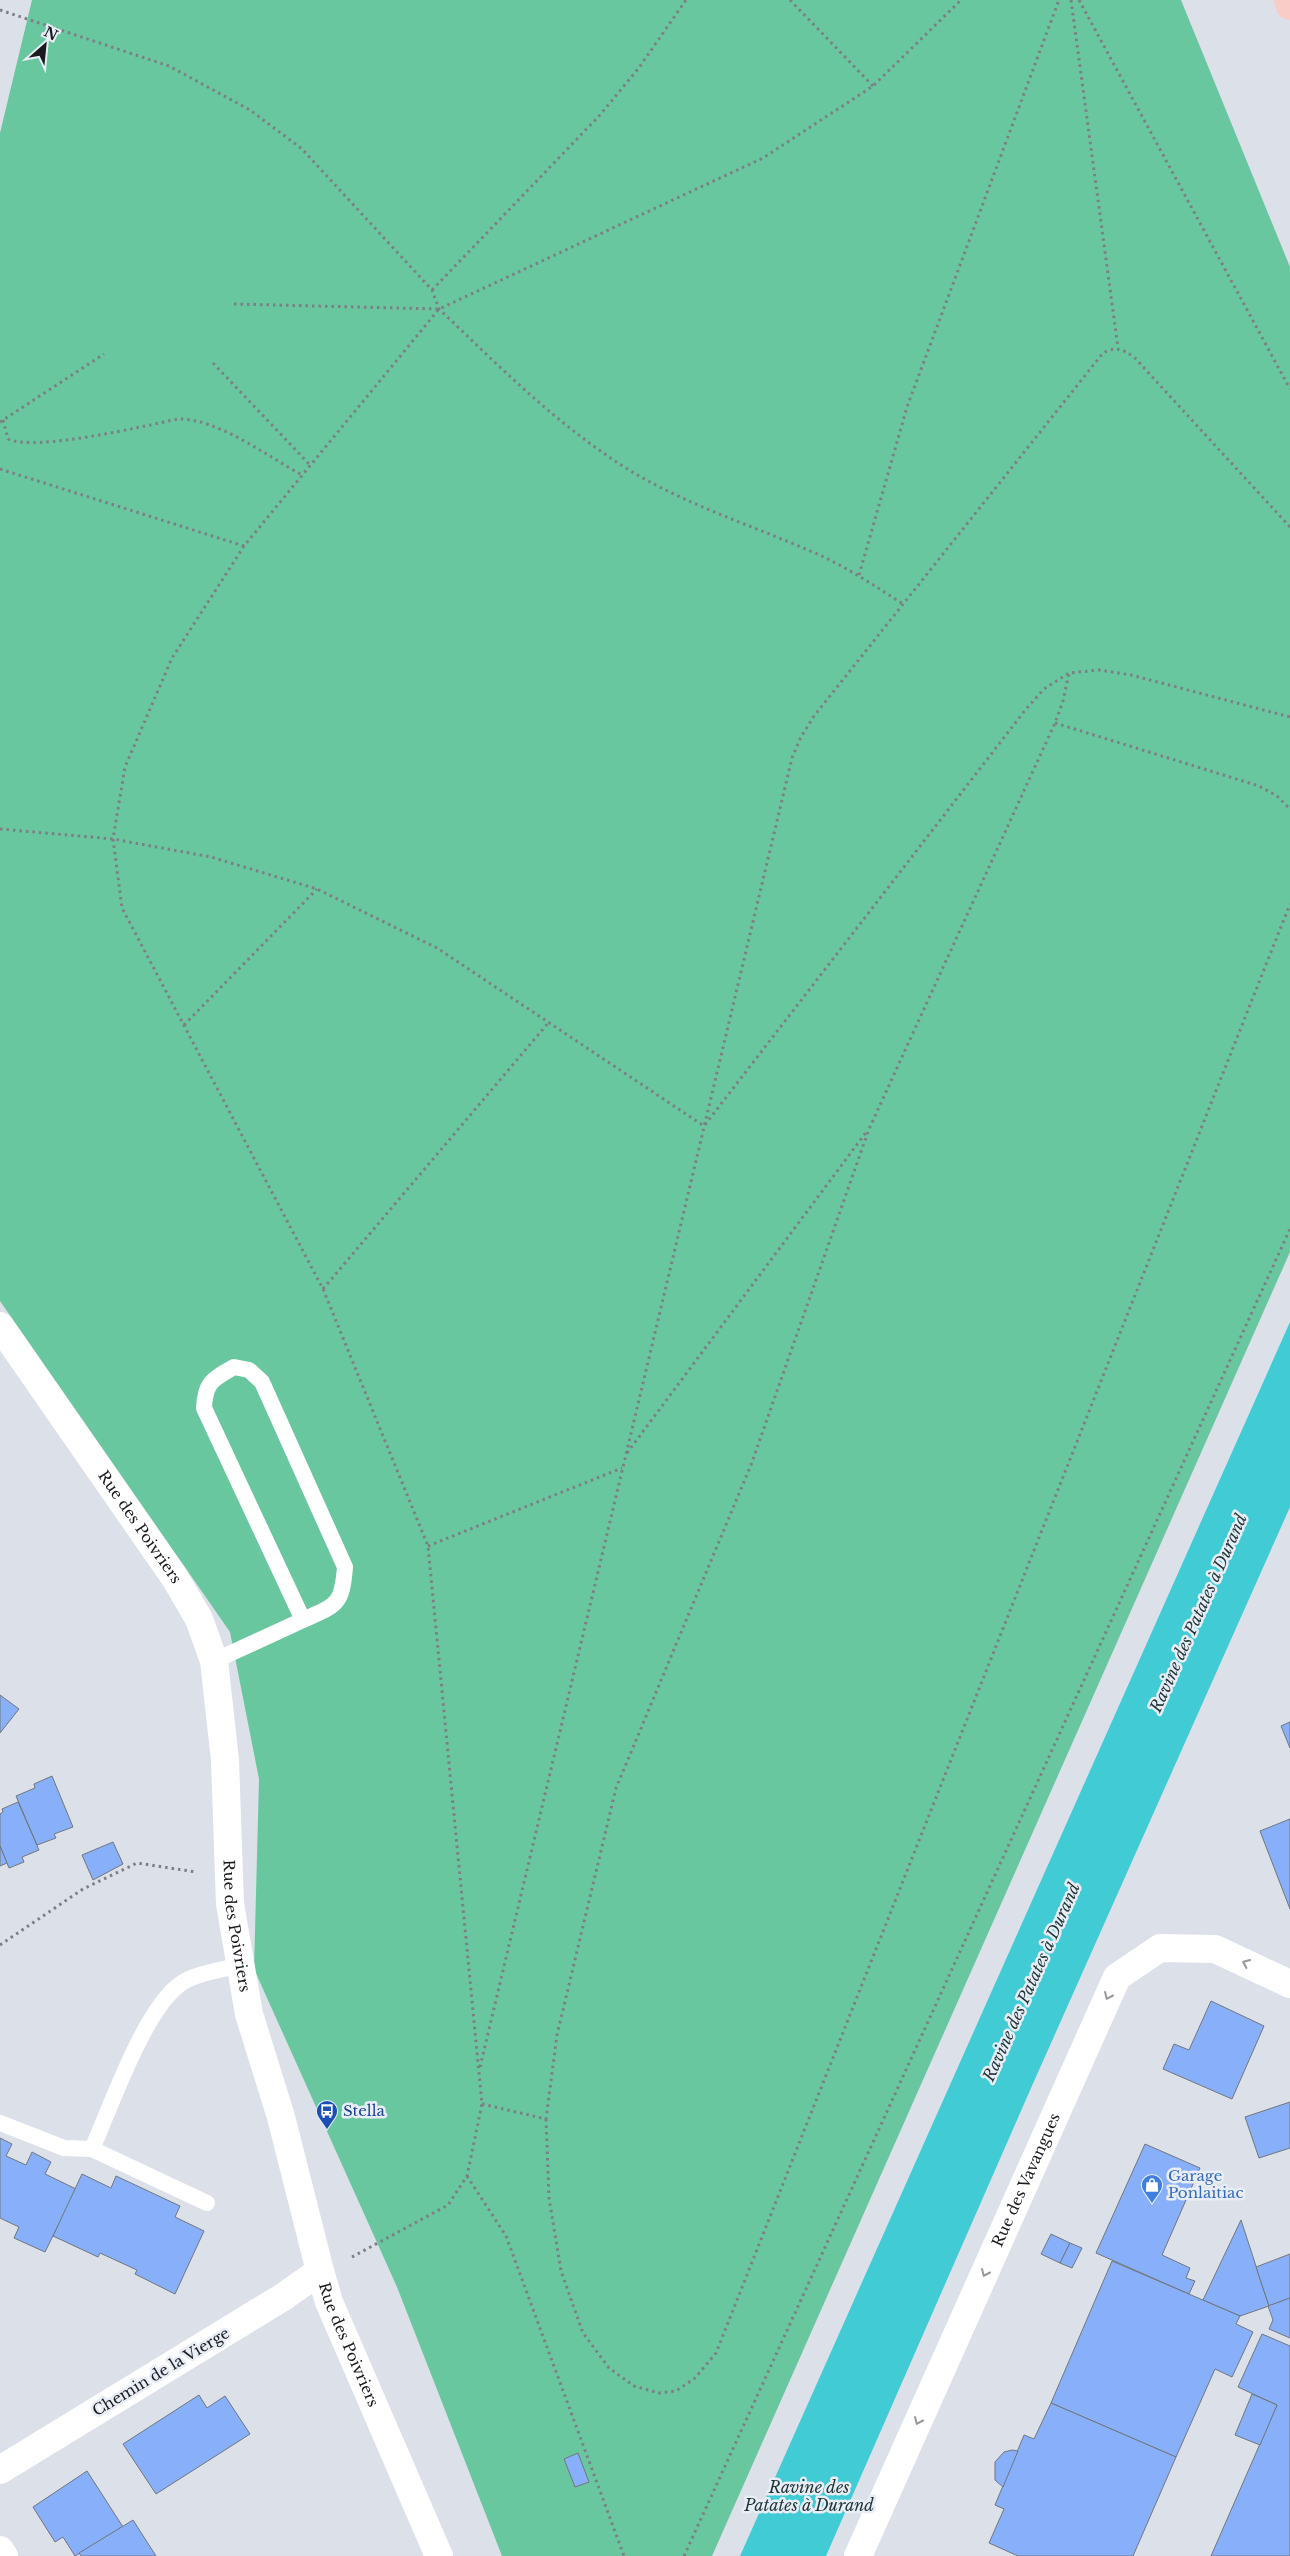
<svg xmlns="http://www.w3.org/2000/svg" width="1290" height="2556" font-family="'Libre Baskerville',serif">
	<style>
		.green { fill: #69c7a0 }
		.water { fill: #41cbd4 }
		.building { fill: #88b0fa; stroke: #71767d }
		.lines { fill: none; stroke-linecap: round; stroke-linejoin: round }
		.path { stroke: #7c7f85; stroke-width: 3; stroke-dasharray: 2.5 4; stroke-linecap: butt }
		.service { stroke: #fff; stroke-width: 16 }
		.minor { stroke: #fff; stroke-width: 28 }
		.tertiary { stroke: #fff; stroke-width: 28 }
		.primary { stroke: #faccc7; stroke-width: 28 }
		.oneway { stroke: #98989a }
		.labels { text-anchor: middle; stroke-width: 5; stroke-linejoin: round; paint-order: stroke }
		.street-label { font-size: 15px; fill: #1a1b1e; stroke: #e8edf6 }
		.transit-label { font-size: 15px; fill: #164399; stroke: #e8edf6; text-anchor: start }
		.shop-label { font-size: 15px; fill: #366cbe; stroke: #e8edf6; text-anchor: start }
		.water-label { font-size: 16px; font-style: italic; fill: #1d3436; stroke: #e8edf6 }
	</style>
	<rect width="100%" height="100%" fill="#dbe0e9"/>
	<path class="green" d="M32,0H1181L1290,267V1252L712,2556H502L397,2287L254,1969L259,1779L230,1632L0,1301V133Z"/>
	<path class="water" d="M1290,1322V1507L1031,2088L826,2556H740Z"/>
	<g class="building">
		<path d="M0,1695L19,1709L0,1733Z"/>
		<path d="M1290,1722V1748L1281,1726Z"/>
		<path d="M52,1776L73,1827L54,1834L56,1838L37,1845L16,1796L35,1788L34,1784Z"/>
		<path d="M18,1802L39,1850L22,1857L24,1862L9,1868L0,1846V1814L3,1812L2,1809Z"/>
		<path d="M1290,1819V1909L1260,1831Z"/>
		<path d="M113,1842L123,1864L93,1880L82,1855Z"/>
		<path d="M0,1846L7,1863L0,1866Z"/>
		<path d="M1211,2001L1264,2026L1232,2099L1163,2069L1174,2044L1189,2050Z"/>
		<path d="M1290,2102V2148L1259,2158L1245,2117Z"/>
		<path d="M0,2138L12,2144L6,2156L26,2165L32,2152L51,2162L45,2174L76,2189L45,2252L14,2238L19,2227L0,2218Z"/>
		<path d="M1145,2144L1200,2168L1162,2255L1190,2268L1186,2278L1195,2281L1189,2294L1096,2253Z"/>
		<path d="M82,2174L111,2188L116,2176L180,2206L175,2217L204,2231L175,2294L135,2274L137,2270L100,2253L98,2257L53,2236Z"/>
		<path d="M1241,2220L1269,2306L1240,2316L1203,2300Z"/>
		<path d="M1051,2234L1070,2243L1060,2263L1041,2254Z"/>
		<path d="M1070,2243L1082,2248L1072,2268L1060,2263Z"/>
		<path d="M1290,2254V2298L1269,2306L1256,2267Z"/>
		<path d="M1112,2261L1240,2316L1236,2324L1253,2332L1232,2377L1215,2369L1176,2457L1051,2403Z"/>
		<path d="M1290,2298V2338L1269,2329L1273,2320L1268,2306Z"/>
		<path d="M1262,2334L1290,2346V2556H1211L1277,2405L1238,2387Z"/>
		<path d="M1252,2394L1277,2405L1260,2445L1235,2435Z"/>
		<path d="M199,2395L207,2408L225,2396L250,2434L156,2494L123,2444Z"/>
		<path d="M1051,2403L1176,2457L1133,2556H1018L989,2543L1004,2509L995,2505L1024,2435L1034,2439Z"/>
		<path d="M1012,2450L1018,2451L1003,2487L995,2480V2462L1004,2452Z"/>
		<path d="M578,2453L589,2482L575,2487L564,2459Z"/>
		<path d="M87,2471L123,2527L75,2556L63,2537L55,2542L33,2507Z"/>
		<path d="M133,2520L156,2556H81L79,2553Z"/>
	</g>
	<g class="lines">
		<g class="path">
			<path d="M790,0L873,86"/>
			<path d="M1071,0L1118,348"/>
			<path d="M1079,0L1290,389"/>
			<path d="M0,10L169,66L250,110L302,149L432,290L439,309C500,367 557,425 629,470C685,504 748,524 808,550C842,564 872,584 903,604"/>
			<path d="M432,290L599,116L638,69L686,0"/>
			<path d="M234,304L438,309"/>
			<path d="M213,363L310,465"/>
			<path d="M3,420L8,439C35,452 144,426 178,419C217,418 267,456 302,475"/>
			<path d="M0,422L104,354"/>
			<path d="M0,469L244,546"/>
			<path d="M859,575L907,407L1059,0"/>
			<path d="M1055,723L1259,786L1277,796L1290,809"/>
			<path d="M0,829L113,839L211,857L317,889L437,948L704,1126L1026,709L1044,689L1069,673L1099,670L1131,675L1290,717"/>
			<path d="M184,1025L317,889"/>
			<path d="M323,1289L549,1022"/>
			<path d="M627,1453L867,1131"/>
			<path d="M428,1546L622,1468"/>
			<path d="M0,1945L83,1889L137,1863L196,1872"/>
			<path d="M480,2067L792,758L801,737L814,716L1103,353C1116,346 1122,349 1134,357L1290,527"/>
			<path d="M482,2104L546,2119L557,2035L616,1788L751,1465L869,1129L1055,723L1063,701L1069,673"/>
			<path d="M546,2119L549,2198L561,2271L583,2333L609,2368L634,2386L659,2393L676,2391L695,2378L716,2353L1290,904"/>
			<path d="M467,2176L506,2236L624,2556"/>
			<path d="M352,2257L448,2205L467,2176L482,2104L428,1546L323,1289L122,908L113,839L125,767L172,658L244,546L439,309L763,158L873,86L961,0"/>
			<path d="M684,2556L1290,1229"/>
		</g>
		<g class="service">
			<path d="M234,1367L249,1370L262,1382L345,1567C342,1606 336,1605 303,1620L204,1408C205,1382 213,1379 234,1367Z"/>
			<path d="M214,1661L303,1620"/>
			<path d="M0,2123L64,2148L92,2149L207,2203"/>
			<path d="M92,2149C111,2106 144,2011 179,1985C194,1973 222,1970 240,1965"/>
		</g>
		<g class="minor">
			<path id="s1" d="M320,2271L329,2302L439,2556"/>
			<path d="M0,2550L4,2556"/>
			<path id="s2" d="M858,2556L1117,1977L1160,1948L1215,1949L1290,1984"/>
		</g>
		<path class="tertiary" id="s3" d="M0,1326L175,1578L199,1619L214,1661L225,1760L230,1904L249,2014L281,2117L320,2271L283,2297L0,2470"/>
		<path class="primary" d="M1288,0L1290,6"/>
	</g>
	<defs><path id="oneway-chevron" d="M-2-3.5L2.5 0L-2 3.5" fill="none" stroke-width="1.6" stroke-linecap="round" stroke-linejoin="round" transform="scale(1.25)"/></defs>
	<g class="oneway">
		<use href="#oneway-chevron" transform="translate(1246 1963) rotate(-155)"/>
		<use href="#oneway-chevron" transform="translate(1108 1996) rotate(114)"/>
		<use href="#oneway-chevron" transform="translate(985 2273) rotate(114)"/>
		<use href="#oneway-chevron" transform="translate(918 2421) rotate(114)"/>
	</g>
	<defs>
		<g id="bus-pin" transform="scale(1.125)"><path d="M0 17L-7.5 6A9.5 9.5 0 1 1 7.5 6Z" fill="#1a4fb4" stroke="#e8edf6"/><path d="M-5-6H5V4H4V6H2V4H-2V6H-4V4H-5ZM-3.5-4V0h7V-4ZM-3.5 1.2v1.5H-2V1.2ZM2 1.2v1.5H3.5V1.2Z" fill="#fff"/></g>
		<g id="shop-pin" transform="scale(1.125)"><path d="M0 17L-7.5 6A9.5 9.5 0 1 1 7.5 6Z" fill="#3f7fe0" stroke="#e8edf6"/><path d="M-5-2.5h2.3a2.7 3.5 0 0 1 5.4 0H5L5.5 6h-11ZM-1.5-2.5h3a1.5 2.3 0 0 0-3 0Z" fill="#fff"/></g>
	</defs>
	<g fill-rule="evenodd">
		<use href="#bus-pin" x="327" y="2111"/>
		<use href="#shop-pin" x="1152" y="2185"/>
	</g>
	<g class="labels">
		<g class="street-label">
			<text dy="5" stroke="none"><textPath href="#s3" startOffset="245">Rue des Poivriers</textPath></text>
			<text dy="5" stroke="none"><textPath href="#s3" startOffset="665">Rue des Poivriers</textPath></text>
			<text dy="5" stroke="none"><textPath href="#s2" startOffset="412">Rue des Vavangues</textPath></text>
			<text dy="5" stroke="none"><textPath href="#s1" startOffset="79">Rue des Poivriers</textPath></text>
			<text transform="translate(161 2372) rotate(-31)" y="5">Chemin de la Vierge</text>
		</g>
		<g class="transit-label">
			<text x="343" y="2116">Stella</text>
		</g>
		<g class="shop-label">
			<text x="1168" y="2181">Garage<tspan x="1168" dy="17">Ponlaitiac</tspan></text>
		</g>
		<g class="water-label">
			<text transform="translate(1198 1613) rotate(-66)" y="6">Ravine des Patates à Durand</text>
			<text transform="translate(1031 1982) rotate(-66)" y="6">Ravine des Patates à Durand</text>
			<text x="809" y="2493">Ravine des<tspan x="809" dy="18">Patates à Durand</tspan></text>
		</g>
	</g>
	<g transform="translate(45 45) rotate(27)" stroke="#e8edf6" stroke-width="4" paint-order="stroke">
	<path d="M0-4L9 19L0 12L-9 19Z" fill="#1a1b1e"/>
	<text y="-8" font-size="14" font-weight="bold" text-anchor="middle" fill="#1a1b1e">N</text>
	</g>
</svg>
